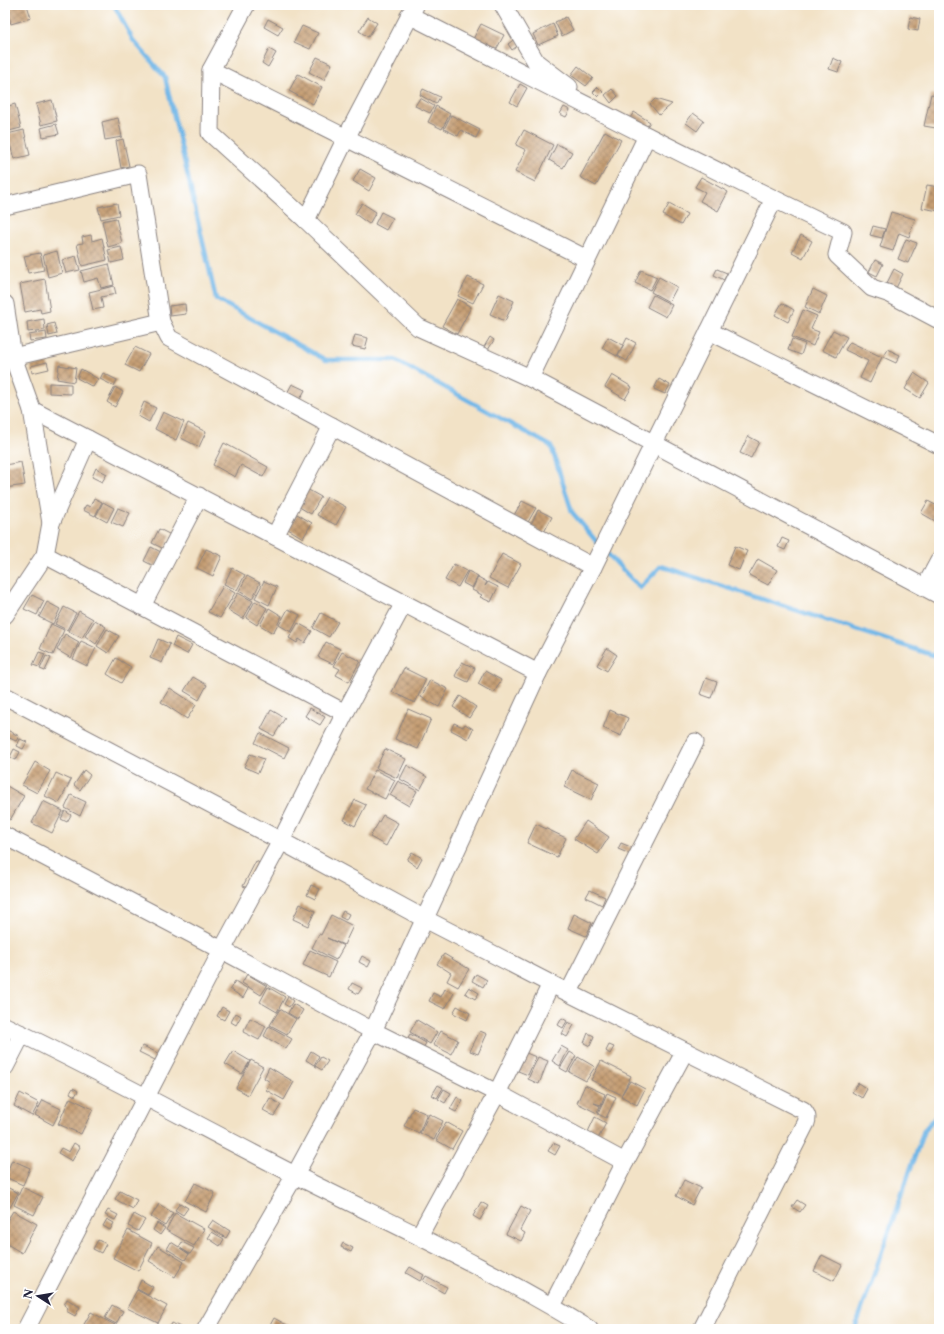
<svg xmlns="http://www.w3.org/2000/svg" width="944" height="1334" font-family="'Libre Caslon Text',serif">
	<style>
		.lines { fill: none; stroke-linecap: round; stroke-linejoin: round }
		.stream { stroke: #70b6e7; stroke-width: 4.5 }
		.building { fill: url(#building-cross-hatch) }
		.minor-casing { stroke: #8a8280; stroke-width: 19 }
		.minor { stroke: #fff; stroke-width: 17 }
	</style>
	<defs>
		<pattern id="building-cross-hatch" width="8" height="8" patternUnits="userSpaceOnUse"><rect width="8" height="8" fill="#c69f74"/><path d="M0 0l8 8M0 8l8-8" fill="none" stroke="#a08160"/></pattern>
	</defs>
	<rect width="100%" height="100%" fill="#fff"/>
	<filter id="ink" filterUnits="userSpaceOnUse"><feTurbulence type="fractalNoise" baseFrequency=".025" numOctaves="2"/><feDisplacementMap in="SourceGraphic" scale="8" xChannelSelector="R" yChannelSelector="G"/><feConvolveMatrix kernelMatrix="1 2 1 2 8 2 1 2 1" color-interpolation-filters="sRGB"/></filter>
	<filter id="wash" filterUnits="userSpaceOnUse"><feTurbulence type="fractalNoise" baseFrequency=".012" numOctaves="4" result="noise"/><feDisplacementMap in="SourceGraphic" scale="16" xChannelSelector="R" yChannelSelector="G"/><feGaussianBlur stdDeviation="0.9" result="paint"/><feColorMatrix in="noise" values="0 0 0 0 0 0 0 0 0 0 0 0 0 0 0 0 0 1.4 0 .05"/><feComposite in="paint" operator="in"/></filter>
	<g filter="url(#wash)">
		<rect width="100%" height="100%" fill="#f2e2c6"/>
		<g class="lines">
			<g class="stream">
				<path d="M114,5L133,40L165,77L216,299L326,360H395L551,446L572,512L600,546"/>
				<path d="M605,551L640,588L661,566L939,657"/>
				<path d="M855,1329L924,1130L939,1113"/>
			</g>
		</g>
		<g id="blocks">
			<g class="building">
				<path d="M5,5H27L31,18L11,24Z"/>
				<path d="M368,17L377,23L368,37L359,31Z"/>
				<path d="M566,17L573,30L562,36L555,22Z"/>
				<path d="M910,17L920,19L918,31L908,29Z"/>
				<path d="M268,19L283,27L278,35L264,27Z"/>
				<path d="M481,24L504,35L496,50L473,39Z"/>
				<path d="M553,24L558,36L538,45L533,34Z"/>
				<path d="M302,26L318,33L310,49L294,42Z"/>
				<path d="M516,38L520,44L512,50L508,44Z"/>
				<path d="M269,49L276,53L268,67L262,63Z"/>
				<path d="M317,57L332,64L324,80L309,72Z"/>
				<path d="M833,58L842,62L838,72L829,69Z"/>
				<path d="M578,66L593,78L586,86L571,75Z"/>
				<path d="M298,74L322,87L313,104L289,91Z"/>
				<path d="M520,84L527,88L517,106L510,102Z"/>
				<path d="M598,87L603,92L598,97L593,92Z"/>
				<path d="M423,89L440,97L436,104L420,95Z"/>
				<path d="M612,89L618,96L611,103L605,95Z"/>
				<path d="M931,94L939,96V114L936,128L924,126Z"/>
				<path d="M420,98L434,106L430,113L415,106Z"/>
				<path d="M655,99L672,104L659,115L650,104Z"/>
				<path d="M52,100L57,121L41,125L36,104Z"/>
				<path d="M15,104L21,128L5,132V107Z"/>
				<path d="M436,106L450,114L442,129L428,122Z"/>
				<path d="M564,107L570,110L566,117L560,114Z"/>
				<path d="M634,112L650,122L646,128L630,118Z"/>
				<path d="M693,113L704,121L697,131L686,123Z"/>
				<path d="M451,115L480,130L476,138L461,130L458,136L444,129Z"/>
				<path d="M118,118L122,137L105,140L102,122Z"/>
				<path d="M56,124L59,134L43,137L41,128Z"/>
				<path d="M24,130L30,155L14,159L7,134Z"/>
				<path d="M524,130L553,145L535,182L515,172L526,150L516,145Z"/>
				<path d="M605,131L621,140L596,186L580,177Z"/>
				<path d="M123,139L129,166L121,168L116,141Z"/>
				<path d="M557,144L572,152L563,168L549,160Z"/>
				<path d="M360,169L376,178L369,191L353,181Z"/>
				<path d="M701,177L728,192L718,211L700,201L705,192L695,187Z"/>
				<path d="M927,185L939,187V211L922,208Z"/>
				<path d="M117,203L119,215L101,219L98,207Z"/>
				<path d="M362,203L376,212L369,224L355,214Z"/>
				<path d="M669,204L687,214L681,225L663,215Z"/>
				<path d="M381,212L393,218L386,230L375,224Z"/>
				<path d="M891,212L915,219L909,237L899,233L893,251L880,247Z"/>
				<path d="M116,218L122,243L108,247L102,221Z"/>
				<path d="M873,226L885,229L882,238L870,235Z"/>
				<path d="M91,235L92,241L102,238L107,260L82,266L77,244L83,243L82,237Z"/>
				<path d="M801,235L812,241L803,258L792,252Z"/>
				<path d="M906,239L917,243L908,263L898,259Z"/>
				<path d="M121,247L124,260L111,263L108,250Z"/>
				<path d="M57,251L62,273L48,277L43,255Z"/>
				<path d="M40,253L44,270L28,273L24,256Z"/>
				<path d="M76,256L80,270L66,273L62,260Z"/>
				<path d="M875,260L883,264L877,276L869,272Z"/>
				<path d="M109,264L114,285L101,288L98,278L84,282L81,271Z"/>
				<path d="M717,269L727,273L724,280L714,275Z"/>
				<path d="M894,269L903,274L896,288L887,283Z"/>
				<path d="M641,270L657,277L650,290L635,283Z"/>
				<path d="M468,277L483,284L473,303L458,296Z"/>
				<path d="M659,277L677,287L669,302L651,292Z"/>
				<path d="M45,279L50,311L41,313L40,309L25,312L20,284Z"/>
				<path d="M114,286L116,294L101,297L103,308L93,310L89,292Z"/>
				<path d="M813,289L827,296L819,314L805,307Z"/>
				<path d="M499,294L514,301L505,321L490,314Z"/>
				<path d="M653,295L672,305L666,317L647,307Z"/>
				<path d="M457,299L471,307L457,334L442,326Z"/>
				<path d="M782,303L794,310L788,322L775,315Z"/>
				<path d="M185,304L186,314L170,316L169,306Z"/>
				<path d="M803,310L817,316L811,329L819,332L813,346L792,337Z"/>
				<path d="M44,319L45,330L28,332L27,322Z"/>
				<path d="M54,323L57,334L49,336L47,325Z"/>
				<path d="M833,330L847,337L836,357L822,350Z"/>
				<path d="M46,332L47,339L30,341L29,335Z"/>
				<path d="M355,335L368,338L365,349L352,346Z"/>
				<path d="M490,337L494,340L488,350L484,347Z"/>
				<path d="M608,337L623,345L617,356L602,348Z"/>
				<path d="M627,338L636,343L627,361L618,356Z"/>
				<path d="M792,339L805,344L801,355L788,350Z"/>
				<path d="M850,342L882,357L870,383L860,378L868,361L845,350Z"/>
				<path d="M135,347L149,354L139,372L125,365Z"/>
				<path d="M887,349L900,355L896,363L883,357Z"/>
				<path d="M47,362L49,369L32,373L31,366Z"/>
				<path d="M59,365L76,368L74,382L57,379Z"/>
				<path d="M81,369L98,379L93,387L77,378Z"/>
				<path d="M103,373L117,380L114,386L100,379Z"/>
				<path d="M914,373L929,383L920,398L905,389Z"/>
				<path d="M612,375L632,387L625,399L605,387Z"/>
				<path d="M659,379L670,385L665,394L654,389Z"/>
				<path d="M49,383L71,384V394L49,393Z"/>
				<path d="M292,384L305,390L298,403L285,397Z"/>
				<path d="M115,387L123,392L115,407L107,402Z"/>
				<path d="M144,402L156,408L149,422L138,416Z"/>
				<path d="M163,412L184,422L176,440L155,429Z"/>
				<path d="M188,423L206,432L199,447L181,438Z"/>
				<path d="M748,436L759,442L751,458L740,453Z"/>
				<path d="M224,443L268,467L263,477L241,465L235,477L213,465Z"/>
				<path d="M21,462L25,485L5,488V465Z"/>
				<path d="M96,468L107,474L102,482L92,477Z"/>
				<path d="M305,488L321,497L311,514L296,505Z"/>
				<path d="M327,497L346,507L336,525L317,515Z"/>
				<path d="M94,498L102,502L95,516L83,510L86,505L90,507Z"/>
				<path d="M522,501L536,508L527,524L513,517Z"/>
				<path d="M928,501L939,507V518L937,522L921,513Z"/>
				<path d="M103,502L114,508L107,522L96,516Z"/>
				<path d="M118,508L130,513L123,527L111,522Z"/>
				<path d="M538,510L552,517L543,534L530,526Z"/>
				<path d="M297,514L312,523L303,538L288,529Z"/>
				<path d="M159,529L171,535L164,549L152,543Z"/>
				<path d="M782,538L789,541L785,550L778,547Z"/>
				<path d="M735,546L747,551L739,570L727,565Z"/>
				<path d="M151,547L163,553L156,567L144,561Z"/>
				<path d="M206,549L222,556L213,576L197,568Z"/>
				<path d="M502,554L521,564L508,588L489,578Z"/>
				<path d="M758,559L777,570L768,585L749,575Z"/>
				<path d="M454,564L467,571L458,587L445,580Z"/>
				<path d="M232,568L245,575L237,590L224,584Z"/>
				<path d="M468,571L478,576L472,588L463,583Z"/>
				<path d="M247,576L260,583L252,599L239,591Z"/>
				<path d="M478,577L487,582L485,586L488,582L498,587L491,602L480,597L482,595L472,590Z"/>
				<path d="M264,581L277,587L269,605L255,598Z"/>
				<path d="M223,586L235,593L220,618L208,612Z"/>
				<path d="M238,593L253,601L243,619L228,610Z"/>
				<path d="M32,595L44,601L37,615L24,609Z"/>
				<path d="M255,601L267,608L257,625L246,618Z"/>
				<path d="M47,602L60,609L53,624L39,617Z"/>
				<path d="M64,607L76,613L67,630L55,624Z"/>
				<path d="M269,608L282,616L273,633L260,625Z"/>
				<path d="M288,609L300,615L291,632L279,625Z"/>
				<path d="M79,611L93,619L82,638L68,631Z"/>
				<path d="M321,613L338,622L329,637L313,628Z"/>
				<path d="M95,620L106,627L96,644L85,636Z"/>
				<path d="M298,623L312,631L305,643L299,639L297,643L289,638Z"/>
				<path d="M51,624L64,630L53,655L40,649Z"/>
				<path d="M107,629L119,636L108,653L97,646Z"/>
				<path d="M65,634L79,642L71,658L57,650Z"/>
				<path d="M176,637L192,645L187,654L172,646Z"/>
				<path d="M158,639L170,644L162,663L150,658Z"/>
				<path d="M81,641L96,648L87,666L73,659Z"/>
				<path d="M326,642L340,649L333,664L318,657Z"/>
				<path d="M607,648L617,655L607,671L597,665Z"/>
				<path d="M39,652L45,654L39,667L33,665Z"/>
				<path d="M342,652L360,661L349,682L336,675L340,669L334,666Z"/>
				<path d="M46,656L51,658L45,671L40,669Z"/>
				<path d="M116,658L131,667L121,683L107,674Z"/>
				<path d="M462,662L475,668L468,682L455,676Z"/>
				<path d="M404,668L426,679L415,703L392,692Z"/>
				<path d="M485,671L501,680L494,693L478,684Z"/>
				<path d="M193,677L207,685L199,700L184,691Z"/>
				<path d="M706,678L717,682L711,698L700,694Z"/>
				<path d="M430,680L448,689L439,707L421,697Z"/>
				<path d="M170,688L196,705L187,719L161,702Z"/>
				<path d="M460,696L476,707L469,718L453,707Z"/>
				<path d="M310,708L325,717L320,725L305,716Z"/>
				<path d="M408,709L431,719L418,749L395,739Z"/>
				<path d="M271,710L285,718L274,736L261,729Z"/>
				<path d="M610,710L628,718L621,736L603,728Z"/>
				<path d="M454,723L463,727L465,724L473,729L468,739L451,730Z"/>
				<path d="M5,729L19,736L16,741L5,736Z"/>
				<path d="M260,733L289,748L284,758L255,743Z"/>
				<path d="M20,739L27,742L23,749L17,746Z"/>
				<path d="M14,749L20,752L16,760L10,757Z"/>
				<path d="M385,749L406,759L397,778L376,768Z"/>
				<path d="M250,754L264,759L258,773L244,767Z"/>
				<path d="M35,762L50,771L37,793L22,785Z"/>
				<path d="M407,765L427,777L420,790L400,779Z"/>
				<path d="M84,770L90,775L80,790L74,785Z"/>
				<path d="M375,770L395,780L385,799L365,789Z"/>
				<path d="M572,770L599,783L591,800L564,787Z"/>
				<path d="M56,773L71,780L59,803L45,796Z"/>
				<path d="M398,781L417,791L409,806L390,795Z"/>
				<path d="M5,785L24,796L10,820L5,817Z"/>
				<path d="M71,795L86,802L80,816L65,808Z"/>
				<path d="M355,800L366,805L355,826L344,820Z"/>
				<path d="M43,801L63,811L52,833L32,823Z"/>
				<path d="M65,811L71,815L67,822L61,819Z"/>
				<path d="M383,815L398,823L386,846L370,837Z"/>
				<path d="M586,821L609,837L598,854L574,839Z"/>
				<path d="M536,824L566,838L557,857L527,843Z"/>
				<path d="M621,843L633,848L630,854L618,849Z"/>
				<path d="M412,852L422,858L417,867L407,860Z"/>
				<path d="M256,861L263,865L250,889L243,886Z"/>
				<path d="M311,885L320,889L315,899L307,895Z"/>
				<path d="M590,890L605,897L602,905L586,897Z"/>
				<path d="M300,904L315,911L308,926L293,919Z"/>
				<path d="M343,911L349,914L346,920L340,917Z"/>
				<path d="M574,914L592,923L586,936L568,928Z"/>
				<path d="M331,915L353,926L344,945L327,938L344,946L336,960L312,948L319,934L321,935Z"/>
				<path d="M310,950L336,962L329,977L303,965Z"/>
				<path d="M444,954L469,969L458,987L447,981L451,973L437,964Z"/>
				<path d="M362,956L371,961L368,967L359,962Z"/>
				<path d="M247,974L267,986L261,995L242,983Z"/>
				<path d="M476,974L487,980L483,987L472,981Z"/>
				<path d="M235,981L248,989L243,998L230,989Z"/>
				<path d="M352,983L362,988L358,994L349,989Z"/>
				<path d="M268,987L285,997L277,1012L260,1002Z"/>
				<path d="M469,987L479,993L475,999L465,993Z"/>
				<path d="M445,989L454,993L445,1009L429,1001L433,993L441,997Z"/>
				<path d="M288,997L293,1001L289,1007L284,1004Z"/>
				<path d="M293,1004L303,1010L298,1019L288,1013Z"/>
				<path d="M457,1006L470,1013L467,1020L453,1013Z"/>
				<path d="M222,1007L229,1011L224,1020L217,1016Z"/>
				<path d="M280,1009L296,1019L287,1034L270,1025Z"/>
				<path d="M236,1013L241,1016L236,1025L231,1022Z"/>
				<path d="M250,1018L266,1026L259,1040L243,1032Z"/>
				<path d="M562,1018L567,1021L563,1028L558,1025Z"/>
				<path d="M417,1020L437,1032L430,1044L410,1032Z"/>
				<path d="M568,1022L574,1025L567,1037L562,1034Z"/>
				<path d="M269,1026L292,1039L286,1049L264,1036Z"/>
				<path d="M441,1031L458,1040L451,1054L433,1045Z"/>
				<path d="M480,1031L487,1034L478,1054L470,1051Z"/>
				<path d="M588,1033L594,1036L590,1046L584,1043Z"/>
				<path d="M410,1034L426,1043L422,1050L406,1041Z"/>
				<path d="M609,1045L614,1047L610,1054L606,1051Z"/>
				<path d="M143,1046L162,1055L159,1062L139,1052Z"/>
				<path d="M561,1046L568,1050L560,1066L552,1061Z"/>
				<path d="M233,1051L250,1061L242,1074L225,1064Z"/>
				<path d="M311,1051L319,1056L314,1065L306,1060Z"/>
				<path d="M570,1052L576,1056L567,1072L560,1068Z"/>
				<path d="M526,1053L536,1057L528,1075L518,1071Z"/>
				<path d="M321,1057L328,1061L322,1070L315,1066Z"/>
				<path d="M538,1057L548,1061L539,1084L528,1079Z"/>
				<path d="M578,1057L595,1067L586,1081L569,1072Z"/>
				<path d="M251,1060L263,1067L248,1095L236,1088Z"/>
				<path d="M601,1061L631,1076L622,1094L630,1081L645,1089L637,1105L621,1096L622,1095L591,1080Z"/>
				<path d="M269,1067L294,1082L284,1100L266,1090L270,1082L264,1078Z"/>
				<path d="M858,1083L867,1089L862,1098L852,1092Z"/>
				<path d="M438,1085L443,1088L437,1098L432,1095Z"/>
				<path d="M585,1085L605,1094L601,1105L594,1103L600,1106L597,1113L577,1103Z"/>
				<path d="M73,1088L78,1091L75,1096L70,1093Z"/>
				<path d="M444,1089L451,1093L445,1103L438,1099Z"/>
				<path d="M20,1093L39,1103L32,1116L14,1106Z"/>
				<path d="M607,1093L616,1097L606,1118L598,1114Z"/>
				<path d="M457,1097L463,1101L456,1112L450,1109Z"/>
				<path d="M70,1098L93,1109L81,1134L58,1124Z"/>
				<path d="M270,1098L281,1105L274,1116L263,1110Z"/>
				<path d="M43,1100L61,1109L53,1125L35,1115Z"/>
				<path d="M413,1108L427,1114L419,1133L404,1126Z"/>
				<path d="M429,1114L443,1121L434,1140L420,1133Z"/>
				<path d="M595,1117L606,1123L597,1141L586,1136Z"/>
				<path d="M446,1122L462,1131L452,1149L436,1140Z"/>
				<path d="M74,1143L80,1147L72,1161L58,1153L61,1148L69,1152Z"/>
				<path d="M553,1143L560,1146L555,1155L548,1151Z"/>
				<path d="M12,1160L30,1168L23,1185L5,1177Z"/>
				<path d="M684,1180L701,1188L692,1205L676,1196Z"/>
				<path d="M195,1183L215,1193L206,1212L185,1201Z"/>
				<path d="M5,1186L18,1193L9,1209L5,1206Z"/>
				<path d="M22,1187L43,1197L34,1215L14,1205Z"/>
				<path d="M120,1191L137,1200L133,1209L115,1199Z"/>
				<path d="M797,1200L805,1205L800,1212L792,1207Z"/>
				<path d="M481,1202L488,1206L480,1220L473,1216Z"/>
				<path d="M180,1203L188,1208L183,1215L175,1210Z"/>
				<path d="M159,1204L173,1213L165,1226L151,1217Z"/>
				<path d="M521,1206L530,1211L520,1230L525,1233L521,1241L506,1234Z"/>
				<path d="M108,1210L118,1215L115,1220L105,1215Z"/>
				<path d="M13,1211L37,1224L22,1253L5,1243V1224Z"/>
				<path d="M175,1213L204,1229L194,1246L166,1230Z"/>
				<path d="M134,1214L145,1220L138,1231L128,1226Z"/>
				<path d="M107,1219L114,1223L110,1230L103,1226Z"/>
				<path d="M213,1220L230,1231L226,1238L208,1227Z"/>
				<path d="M157,1223L165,1228L160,1235L153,1230Z"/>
				<path d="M128,1230L152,1243L138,1271L113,1258Z"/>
				<path d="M212,1232L224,1239L220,1246L208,1238Z"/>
				<path d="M98,1240L106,1244L101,1253L93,1249Z"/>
				<path d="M171,1242L179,1247L182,1242L194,1248L190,1254L180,1248L189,1254L185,1260L167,1249Z"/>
				<path d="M343,1243L353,1248L351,1252L341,1247Z"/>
				<path d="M158,1246L184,1262L175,1277L149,1261Z"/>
				<path d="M822,1255L842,1265L834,1281L814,1271Z"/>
				<path d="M410,1267L424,1275L420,1281L406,1273Z"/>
				<path d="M426,1276L447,1287L444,1293L423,1281Z"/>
				<path d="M141,1280L153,1287L148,1295L137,1289Z"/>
				<path d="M137,1290L167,1306L158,1323L127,1308Z"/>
				<path d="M67,1299L80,1307L75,1316L66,1311L68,1308L64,1305Z"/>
				<path d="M112,1305L123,1311L116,1324L105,1318Z"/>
				<path d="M91,1312L115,1325L112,1329H88L83,1326Z"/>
				<path d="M274,1318L294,1329H268Z"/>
				<path d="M172,1323L180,1327L179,1329H169Z"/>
			</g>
		</g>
	</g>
	<g filter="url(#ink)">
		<use href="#blocks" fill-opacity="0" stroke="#8a8280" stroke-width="1"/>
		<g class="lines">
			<g class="minor-casing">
				<g id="minor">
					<path d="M246,5L211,70L587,259"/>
					<path d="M503,5L536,62L569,87"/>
					<path d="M409,15C553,88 697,163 843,232L837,255L872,288L890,294L939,320"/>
					<path d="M211,70L210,133L306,220L418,327L530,378L939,595"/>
					<path d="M5,206L138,174L161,322L169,338L593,567"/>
					<path d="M306,220L346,138L415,6"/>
					<path d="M5,304L13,357L32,410L51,523"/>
					<path d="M709,331L939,445"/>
					<path d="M13,357L161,322"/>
					<path d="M530,378L647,136"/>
					<path d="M32,410L538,673"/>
					<path d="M275,536L332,426"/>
					<path d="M45,555L51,523L88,439"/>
					<path d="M925,587L939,561"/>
					<path d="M142,606L199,496"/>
					<path d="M5,615L45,555L345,713"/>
					<path d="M5,696L281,841L425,919L551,984L803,1110C807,1115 808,1117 806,1123L702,1329"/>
					<path d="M5,836L222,950L373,1031L497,1093L625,1162"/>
					<path d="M569,992L695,742"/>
					<path d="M5,1026C102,1072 197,1125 293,1174C392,1224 494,1270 589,1329"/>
					<path d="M5,1067L22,1034"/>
					<path d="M419,1236L497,1093L551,984"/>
					<path d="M552,1306L625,1162L685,1051"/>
					<path d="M26,1329L222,950L281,841L345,713L404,603"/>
					<path d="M206,1329L295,1175L373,1031L538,673L593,567L774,199"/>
				</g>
			</g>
			<use href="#minor" class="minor"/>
		</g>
	</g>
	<rect width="944" height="1334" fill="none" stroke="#fff" stroke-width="20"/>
	<g transform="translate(38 1296) rotate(282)" stroke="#ffffff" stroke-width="3" paint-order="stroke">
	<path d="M0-3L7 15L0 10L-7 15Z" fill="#22223b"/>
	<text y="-6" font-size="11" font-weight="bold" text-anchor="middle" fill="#22223b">N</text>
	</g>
</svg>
